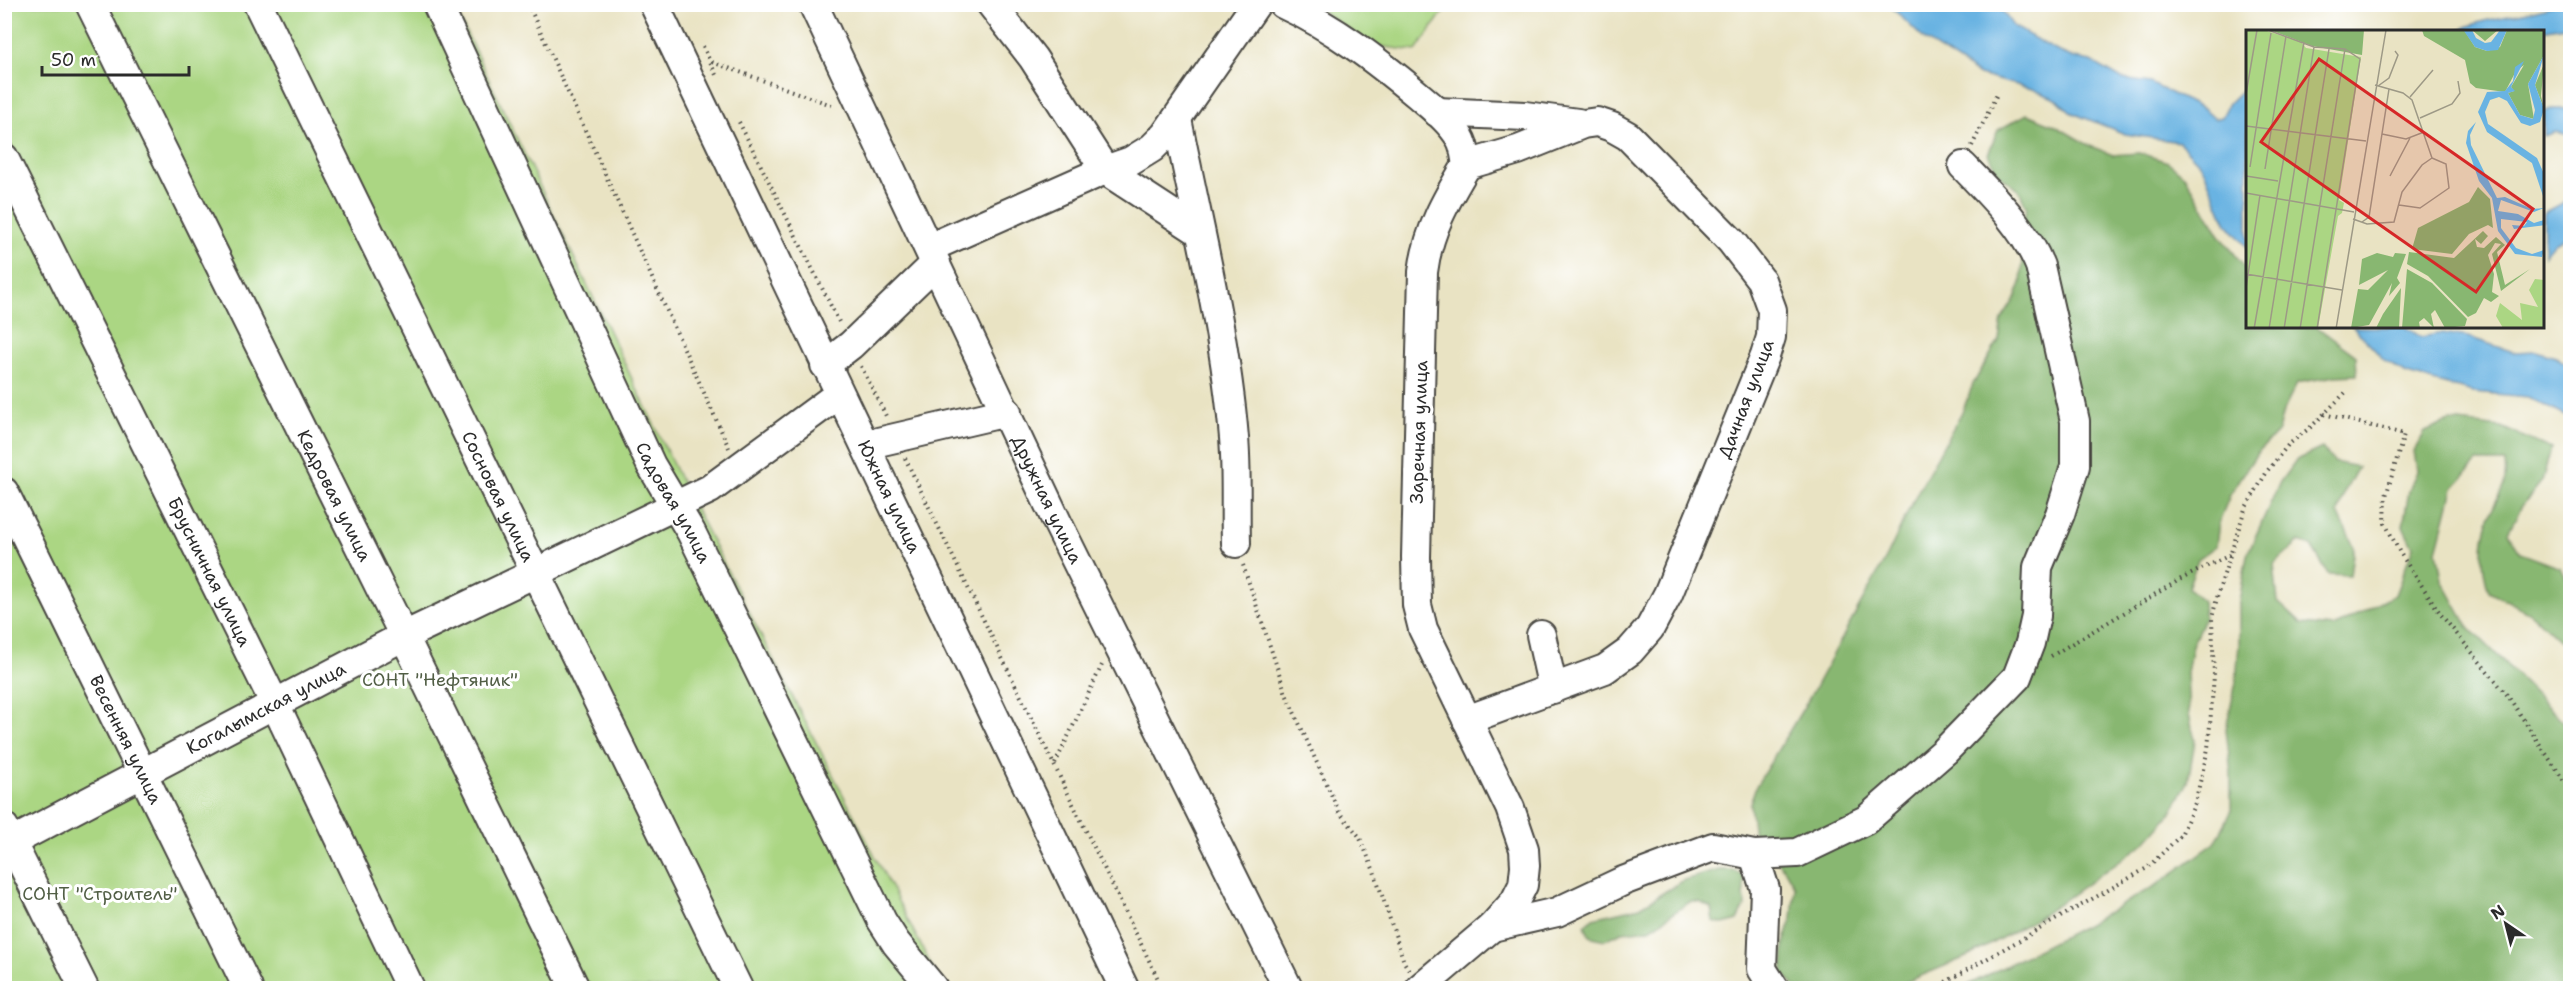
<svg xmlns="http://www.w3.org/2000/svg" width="2575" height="993" font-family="'Shantell Sans',sans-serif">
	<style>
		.green { fill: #abd683; stroke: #6b8057; stroke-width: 1.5 }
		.forest { fill: #88b771; stroke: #5a714e; stroke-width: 1.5 }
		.water { fill: #69b3e2; stroke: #4a6f86; stroke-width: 1.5 }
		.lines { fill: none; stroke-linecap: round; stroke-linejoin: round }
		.minor-casing { stroke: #484742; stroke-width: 32 }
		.path { stroke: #484742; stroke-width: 4; stroke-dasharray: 1.5 4.5; stroke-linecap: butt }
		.minor { stroke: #fff; stroke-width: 28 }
		.labels { text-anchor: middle; stroke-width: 6; stroke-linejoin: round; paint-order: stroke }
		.street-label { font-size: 18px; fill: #2b2b2b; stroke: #fff }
		.park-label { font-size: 18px; fill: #515e45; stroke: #fff }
		.inset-road { fill: none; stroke: #9d9986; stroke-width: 1.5 }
		.view { fill: #d62828; fill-opacity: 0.15; stroke: #d62828; stroke-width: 3 }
		.inset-edge { fill: none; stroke: #2b2b2b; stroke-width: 3 }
	</style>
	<rect width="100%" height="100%" fill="#fff"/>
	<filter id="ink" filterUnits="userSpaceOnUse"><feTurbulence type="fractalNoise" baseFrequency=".0167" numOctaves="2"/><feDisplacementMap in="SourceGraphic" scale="12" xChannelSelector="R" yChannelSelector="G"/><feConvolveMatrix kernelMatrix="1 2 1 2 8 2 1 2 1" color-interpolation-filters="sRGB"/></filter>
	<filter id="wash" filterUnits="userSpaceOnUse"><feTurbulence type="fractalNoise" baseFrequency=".008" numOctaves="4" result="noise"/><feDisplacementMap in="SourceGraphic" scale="24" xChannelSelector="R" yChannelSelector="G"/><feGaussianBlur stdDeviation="1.35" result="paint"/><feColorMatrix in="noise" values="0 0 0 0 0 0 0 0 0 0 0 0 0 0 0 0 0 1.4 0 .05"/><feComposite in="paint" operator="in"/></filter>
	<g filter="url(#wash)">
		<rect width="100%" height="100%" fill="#e9e3c3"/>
		<g class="green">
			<path d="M5,5H453L680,479L943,988H5Z"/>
			<path d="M1314,5H1448L1416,51L1370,45Z"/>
		</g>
		<g class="forest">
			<path d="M2027,114L2054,125L2090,146L2113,155L2139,153L2168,162L2186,177L2219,234L2248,271V327H2317L2356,356L2357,375L2335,376L2297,383L2283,411L2278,432L2257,453L2230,495L2219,522L2216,546L2198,559L2188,588L2203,601L2204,618L2192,645L2187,673L2189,715L2195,740L2188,782L2169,816L2146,842L2041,916L1971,955L1892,988H1796L1783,973L1784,944L1792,918L1795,887L1785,870L1754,838L1750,803L1756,786L1807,702L1887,556L1917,493L1963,410L1973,384L1999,340L2002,319L2015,299L2021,283L2023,260L2015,241L2027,208L2019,190L1998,174L1988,154L1998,130Z"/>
			<path d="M2450,421L2501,427L2551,449L2542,481L2522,506L2508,532L2520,553L2561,568L2570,585V651L2530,613L2489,591C2481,568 2481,543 2489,518C2497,493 2508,492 2505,462H2477L2453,488L2437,551L2442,580L2467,625L2570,728V988H1962L2088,924L2158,884L2215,843L2231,812V773L2226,729L2236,682L2239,644V602L2247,555L2280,482L2296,460L2322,448L2334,462L2358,467L2345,491L2338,513L2354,547L2350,575L2328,574L2311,546L2299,542L2274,565L2278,602L2302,624L2334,627L2395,595L2413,547L2403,526L2409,491L2417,471L2414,451L2425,432Z"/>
			<path d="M1719,870H1734L1743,877L1745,906L1738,920L1723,924L1713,921L1711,908L1700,902H1690L1650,929L1622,932L1605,940L1589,936L1585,925L1593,918L1640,907L1684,880Z"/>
		</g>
		<g class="water">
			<path d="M1889,5H1998L2013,26L2055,50L2074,58L2091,61L2122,79L2150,83L2205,110L2215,119L2222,117L2229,103L2248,84V248L2227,224L2202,166L2179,142L2125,134L2070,112L2058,100L2032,89L1979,75L1925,40Z"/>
			<path d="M2553,5H2570V25L2536,31H2458C2488,15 2522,17 2553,5Z"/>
			<path d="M2551,109H2570V135L2555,132L2544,136V112Z"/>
			<path d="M2570,199V234L2554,243L2544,255V213Z"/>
			<path d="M2353,327H2405L2421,337L2443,333L2468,337L2514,352L2536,351L2556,357L2570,366V419L2528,397L2473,392L2407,374L2385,361Z"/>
		</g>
	</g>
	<g filter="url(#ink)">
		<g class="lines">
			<g class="minor-casing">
				<g id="minor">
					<path id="s1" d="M90,4L404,636L575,988"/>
					<path id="s2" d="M258,4L738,988"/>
					<path id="s3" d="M437,4L651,465L691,532L882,921L896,943L933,988"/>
					<path id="s4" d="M654,4L1124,988"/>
					<path id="s5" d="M813,4L1058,524L1288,988"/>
					<path d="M991,4L1033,58L1105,170L1200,232"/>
					<path d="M1283,4C1333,27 1376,60 1418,95C1433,108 1450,121 1460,138C1465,146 1465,156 1467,165C1446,200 1428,231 1423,272L1416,557L1417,605L1423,629L1510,808L1524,849L1525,866L1523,885L1515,901L1492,927L1420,988"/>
					<path d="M1437,112L1525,116L1578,123"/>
					<path d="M1177,119C1198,225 1225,331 1234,438C1237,473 1235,508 1236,543"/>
					<path id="s6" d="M4,158L275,704L410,988"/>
					<path d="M1467,165L1518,150L1583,124L1597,122L1612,127L1628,136L1731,241L1761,280L1772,310L1771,337L1765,356L1668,594L1650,628L1630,651L1605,669L1467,720"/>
					<path d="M929,248L1105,170L1131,161L1152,148L1165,135L1256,4"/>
					<path d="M825,365L851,345L936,263"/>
					<path d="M865,445L1007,412"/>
					<path id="s7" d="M4,492L248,988"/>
					<path d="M1541,635L1553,689"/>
					<path d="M4,827L84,988"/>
					<path id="s8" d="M4,846L404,636L710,489L839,394"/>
					<path d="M1754,855L1765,889L1762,969L1774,988"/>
					<path d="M1492,927L1557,912L1623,881L1713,847L1754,855L1797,853L1866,820L1945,751L2017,677L2030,643L2036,616L2038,567L2060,514L2075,466V421L2040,266C2025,228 1991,195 1963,166"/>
				</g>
			</g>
			<g class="path">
				<path d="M528,4L729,448"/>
				<path d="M703,46L717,77"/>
				<path d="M712,62L834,106"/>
				<path d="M739,122L840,324"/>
				<path d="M1972,146L1997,94"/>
				<path d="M861,366L887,418"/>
				<path d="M2324,414L2404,434L2386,496L2385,523L2400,553L2442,616L2508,696L2570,790"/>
				<path d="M905,458L1159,981"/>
				<path d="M1243,565L1286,694L1339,812L1359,836L1374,871L1404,962L1409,970"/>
				<path d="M2051,656L2181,579L2230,555"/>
				<path d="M1055,764L1102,665"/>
				<path d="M1935,988L2147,868L2181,835L2195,803L2208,749L2214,676L2212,618L2219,590L2245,509L2268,470L2288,445L2312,426L2348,390"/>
			</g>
			<use href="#minor" class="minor"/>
		</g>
	</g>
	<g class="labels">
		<g class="street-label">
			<text transform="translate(1746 399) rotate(-69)" y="6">Дачная улица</text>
			<text transform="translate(1419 432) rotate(-88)" y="6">Заречная улица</text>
			<text dy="6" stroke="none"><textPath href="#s1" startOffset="549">Кедровая улица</textPath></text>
			<text dy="6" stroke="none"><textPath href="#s2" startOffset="548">Сосновая улица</textPath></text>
			<text dy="6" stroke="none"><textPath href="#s4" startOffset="546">Южная улица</textPath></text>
			<text dy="6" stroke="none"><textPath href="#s5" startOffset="548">Дружная улица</textPath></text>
			<text dy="6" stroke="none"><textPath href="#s3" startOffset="552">Садовая улица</textPath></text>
			<text dy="6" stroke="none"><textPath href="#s6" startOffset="462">Брусничная улица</textPath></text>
			<text dy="6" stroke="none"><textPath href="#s8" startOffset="296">Когалымская улица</textPath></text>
			<text dy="6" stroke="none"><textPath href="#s7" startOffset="276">Весенняя улица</textPath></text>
		</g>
		<g class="park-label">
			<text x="440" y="686">СОНТ "Нефтяник"</text>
			<text x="100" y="900">СОНТ "Строитель"</text>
		</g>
	</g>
	<g transform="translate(2246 30)">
		<rect width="298" height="298" fill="#e9e3c3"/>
		<path d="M0,0H18L55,12L60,18L115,27L93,170L98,173L96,183L92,186L72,298H0ZM289,249L298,250V298H257L250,286L254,273L276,290L274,273L292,277L283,260Z" fill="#abd683"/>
		<path d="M24,0H118L116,25L66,16ZM176,0H218L229,17L241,21L254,17L261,0H298V25L282,54L288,89L274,85L262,63L268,61L265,57L278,35L270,41L259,62L230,58L224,53L219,30L178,6ZM226,0H252L239,11ZM298,34L295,66L298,79L289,55ZM232,157L244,169L247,198L242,195L223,204L206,224L166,219L172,198L223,172ZM237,201L242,206L235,214L229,209L231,217L238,218L250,207L259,215L251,222L259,255L284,239L255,261L246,224L255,214L249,213L242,225L248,244L246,262L253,266L245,272L238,268L230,283L222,287L182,246L161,234L163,222L208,228ZM131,223L147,227L149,223L160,224L151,248L154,253L143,266L146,253L123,295L105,298L112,259L122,260L142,240L113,255L116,229ZM161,239L186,253L221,289L219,296L199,298L189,280L185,284L188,298L178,288L173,292L174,298H156ZM155,258L153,298H130L137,284Z" fill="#88b771"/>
		<path d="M226,0L230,8L239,13L245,12L254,0H261L252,20L241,21L229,17L218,1ZM298,25L289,55L298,79L294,92L284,96L275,93L261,71L253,67L244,70L239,82L242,94L291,128L298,144V169L286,133L241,102L232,82L241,62L259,61L267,51L269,37L278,31L265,57L269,61L262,63L274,85L287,89L289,80L282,54ZM230,92L224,105L225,115L251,168L259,167L286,179L298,178L288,182L255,170L252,181L272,184L288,193L298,190L299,195L268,199L266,195L278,196L281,192L255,189V198L270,218L286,224L298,220L296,227L269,224L252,201L246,168L233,151L220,113L222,101Z" fill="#69b3e2"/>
		<path class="inset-road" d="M22,0L68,17L99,19L114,29L71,299M129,55L157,63L166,70L186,128M132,56L143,48L152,25L149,21M0,64L11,0M164,67L187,40M174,88L206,74L214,63L212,51M0,96L120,111M136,104L160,109L178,102M4,137L25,3M19,139L40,6M0,146L32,151M144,146L164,108M0,163L108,182M153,175L174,178L203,158L200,134L186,128M107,189L121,194L148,192L156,162L176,135L186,128M116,192L123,187L143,59M0,244L96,260M0,258L14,165M8,299L58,12M23,299L68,17M38,299L83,19M54,299L99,19M90,299L140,0"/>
		<path class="view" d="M73,29L287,179L230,262L15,112Z"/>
		<rect width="298" height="298" class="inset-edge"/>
	</g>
	<rect width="2575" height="993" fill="none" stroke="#fff" stroke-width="24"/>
	<g transform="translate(2506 924) rotate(325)" stroke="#ffffff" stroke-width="4.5" paint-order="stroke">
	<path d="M0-4.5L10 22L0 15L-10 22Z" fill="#2b2b2b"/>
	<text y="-9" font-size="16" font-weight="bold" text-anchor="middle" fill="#2b2b2b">N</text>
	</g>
	<path d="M42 66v9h147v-9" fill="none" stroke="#2b2b2b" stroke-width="3"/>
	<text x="51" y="66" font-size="18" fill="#2b2b2b" stroke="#ffffff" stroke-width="4.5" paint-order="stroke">50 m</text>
</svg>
